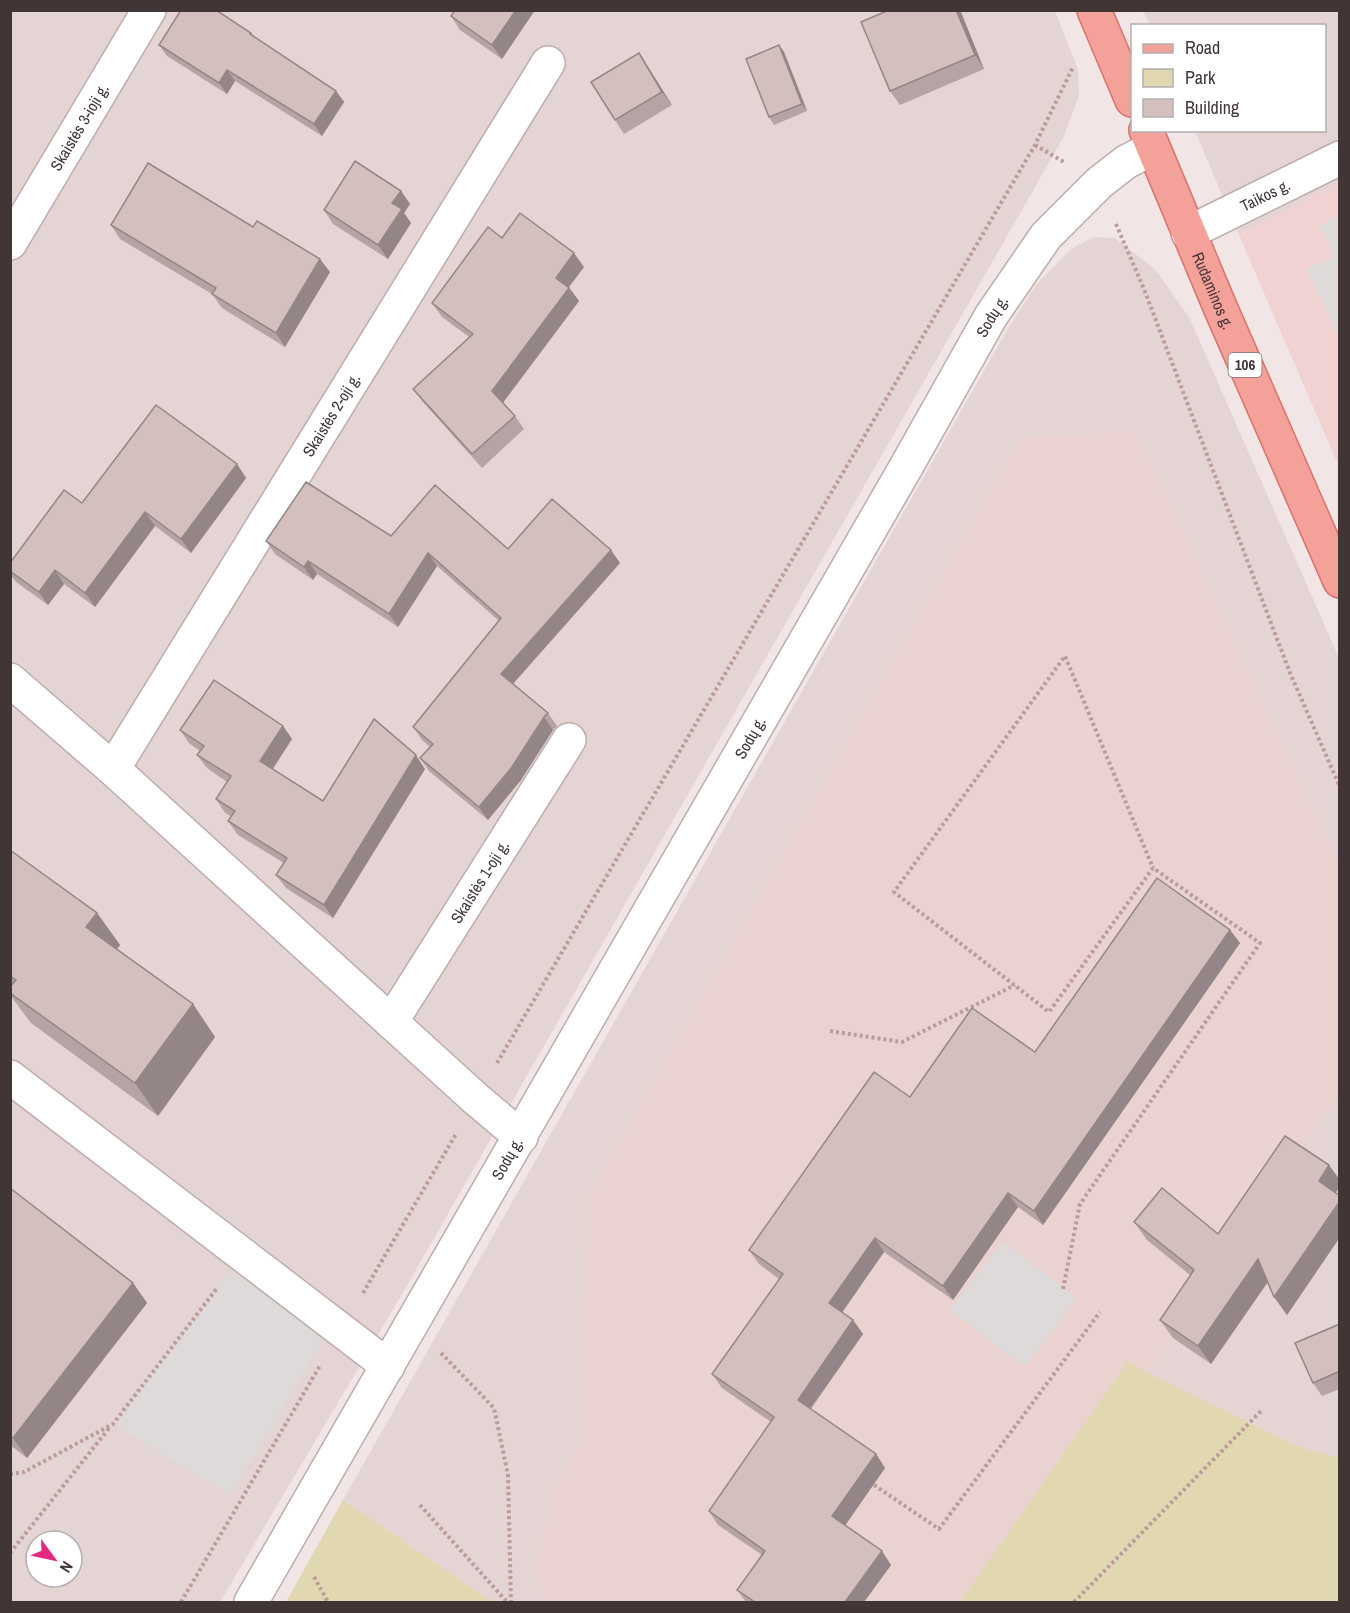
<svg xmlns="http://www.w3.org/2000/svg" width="1350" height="1613" font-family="'Archivo Narrow',sans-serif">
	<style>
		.residential { fill: #e4d4d4; fill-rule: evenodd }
		.commercial { fill: #f1d2d3 }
		.education { fill: #e9d2d0 }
		.green { fill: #e1d8b1 }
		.parking { fill: #dfdada }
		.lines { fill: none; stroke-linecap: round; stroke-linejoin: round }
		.minor-casing { stroke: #beacac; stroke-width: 36 }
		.primary-casing { stroke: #d7736c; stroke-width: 36 }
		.path { stroke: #bb9b9b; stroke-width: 4; stroke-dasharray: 3 3; stroke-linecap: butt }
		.minor { stroke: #fff; stroke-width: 33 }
		.primary { stroke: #f4a19a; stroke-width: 33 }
		.wall { fill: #b6a4a4 }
		.shaded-wall { fill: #948686 }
		.building { fill: #d4bfbf; stroke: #948686; stroke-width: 1.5 }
		.labels { text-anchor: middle; stroke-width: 5; stroke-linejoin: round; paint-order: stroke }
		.shield { fill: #fff; stroke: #7b7272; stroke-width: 1.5 }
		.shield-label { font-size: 15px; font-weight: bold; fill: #423536 }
		.street-label { font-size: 16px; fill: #423536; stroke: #fff }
	</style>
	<rect width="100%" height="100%" fill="#f1e6e5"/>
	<g class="residential">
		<path d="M11,11H1055L1078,70L1079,96L1063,138L405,1289L220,1602H11ZM36,1541H72V1577H36Z"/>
		<path d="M1143,11H1339V182L1239,235L1195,131L1324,130V26L1150,25Z"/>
		<path d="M1094,237L1115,238L1155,269L1189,317L1339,658V1458L1295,1445L1148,1373L1128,1361L960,1602H493L343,1500L1006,332L1036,285L1071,249Z"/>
	</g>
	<path class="commercial" d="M1339,182V467L1239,235Z"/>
	<path class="education" d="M1135,430L1339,865V1093L1148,1373L1128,1361L960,1602H545L535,1570L553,1490L581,1442L589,1195L1020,439Z"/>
	<g class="green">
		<path d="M1128,1361L1148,1373L1295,1445L1339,1458V1602H960Z"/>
		<path d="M343,1500L493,1602H286Z"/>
	</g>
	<g class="parking">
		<path d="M1339,216L1340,329L1336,331L1306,269L1334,256L1319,225Z"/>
		<path d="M1003,1241L1077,1298L1024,1367L950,1310Z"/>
		<path d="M243,1254L333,1323L230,1496L113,1424Z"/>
	</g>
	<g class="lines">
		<g class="minor-casing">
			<g id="minor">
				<path id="s1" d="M1188,233L1340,158"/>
				<path id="s2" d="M10,243L149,10"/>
				<path d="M10,680L113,769L476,1099L521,1137"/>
				<path id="s3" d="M113,769L548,63"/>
				<path id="s4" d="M391,1022L569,740"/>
				<path d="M10,1077L388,1366"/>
				<path id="s5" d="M251,1602L906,467L991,316L1046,236L1099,183L1126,162L1153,148"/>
			</g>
		</g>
		<g class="primary-casing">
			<g id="primary">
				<path d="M1094,10L1132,100"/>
				<path id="s6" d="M1146,130L1220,307L1340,581"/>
			</g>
		</g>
		<g class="path">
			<path d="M1035,145L1064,162"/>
			<path d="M1116,224L1144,289L1290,673L1340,787"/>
			<path d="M830,1031L902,1042L1015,985"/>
			<path d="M497,1063L1035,145L1073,67"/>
			<path d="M1063,1289L1080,1204L1260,943L1153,868L1049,1012L894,892L1065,656L1153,868"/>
			<path d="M363,1293L456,1134"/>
			<path d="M441,1353L494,1408L508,1475L511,1602"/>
			<path d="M10,1474L24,1472L113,1424L218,1287"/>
			<path d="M874,1485L939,1529L1100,1312"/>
			<path d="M420,1505L507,1602"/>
			<path d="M10,1553L110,1427"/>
			<path d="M314,1577L328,1602"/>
			<path d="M181,1602L321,1364"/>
			<path d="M1074,1602L1262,1410"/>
		</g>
		<use href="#minor" class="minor"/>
		<use href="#primary" class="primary"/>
	</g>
	<g class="wall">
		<path d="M535,10L502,59L460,30L451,16Z"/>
		<path d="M889,10H960L984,69L900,105L890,91Z"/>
		<path d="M253,37L336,91L344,102L322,136L235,81L227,94L167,56L159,45Z"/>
		<path d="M779,45L784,52L807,111L774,125L769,117Z"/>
		<path d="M639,53L648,67L672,105L624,134L615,120Z"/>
		<path d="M401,191L410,204L404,213L411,223L388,259L333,224L324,210Z"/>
		<path d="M111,225L330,272L285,347L222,308L212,294L120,239Z"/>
		<path d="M502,238L584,267L569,287L579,301L503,403L515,416L524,429L482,468L423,402L413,389L469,337L442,317L432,303Z"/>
		<path d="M237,464L246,478L191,553L155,526L95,607L64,584L48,605L16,582L10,574V563L82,503Z"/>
		<path d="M391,536L508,549L620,563L513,684L548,713L557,726L553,730L521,780L488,820L429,771L420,758L430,747L422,740L413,727L499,621L437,566L398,627L317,574L313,580L275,554L266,541Z"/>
		<path d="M283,726L292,739L273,769L323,801L425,769L333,918L286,888L276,875L284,863L238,835L228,821L232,817L225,813L216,799L227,782L207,768L197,755L200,751L189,743L180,730Z"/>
		<path d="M10,850L97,913L120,945L117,949L193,1004L215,1037L158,1116L31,1023L10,995Z"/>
		<path d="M1230,930L1240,943L1043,1225L1018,1207L953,1300L884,1252L842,1312L853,1320L863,1334L811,1409L876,1454L885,1468L845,1525L891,1565L864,1602H746L737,1590L762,1555L718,1525L709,1511L771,1422L722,1388L712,1374L779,1279L759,1264L749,1250L910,1097L1035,1052Z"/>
		<path d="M10,1188L133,1283L147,1303L27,1458L10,1445Z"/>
		<path d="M1335,1193L1340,1196V1237L1287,1315L1268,1282L1211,1364L1173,1338L1160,1320L1190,1275L1147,1240L1134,1222L1218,1234Z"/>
		<path d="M1340,1324V1389L1322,1396L1313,1383Z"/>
	</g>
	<g class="shaded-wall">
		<path d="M516,10H535L502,59L492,45Z"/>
		<path d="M956,10H960L984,69L975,55Z"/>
		<path d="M779,45L784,52L807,111L802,104Z"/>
		<path d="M639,53L648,67L672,105L662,92Z"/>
		<path d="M227,70L235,81L227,94L219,83Z"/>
		<path d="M336,91L344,102L322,136L314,124Z"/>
		<path d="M401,191L410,204L404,213L411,223L388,259L378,245L392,203Z"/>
		<path d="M574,253L584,267L565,292L556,278Z"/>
		<path d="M320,259L330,272L285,347L276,333Z"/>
		<path d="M569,288L579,301L501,405L492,391Z"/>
		<path d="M237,464L246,478L191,553L181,539Z"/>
		<path d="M145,512L155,526L95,607L85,593Z"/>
		<path d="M611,550L620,563L510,687L501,674Z"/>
		<path d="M428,553L437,566L398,627L389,614Z"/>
		<path d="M308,561L317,574L313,580L304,567Z"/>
		<path d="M55,570L64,584L48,605L39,592Z"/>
		<path d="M544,717L553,730L521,780L488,820L479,807Z"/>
		<path d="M283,726L292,739L269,774L260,761Z"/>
		<path d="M416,755L425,769L333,918L324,905Z"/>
		<path d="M97,913L120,945L109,960L86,927Z"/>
		<path d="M1230,930L1240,943L1043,1225L1034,1211Z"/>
		<path d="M193,1004L215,1037L158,1116L135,1083Z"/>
		<path d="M1329,1165L1340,1180V1187L1331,1199L1319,1181Z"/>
		<path d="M1008,1193L1018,1207L953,1300L943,1286Z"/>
		<path d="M1340,1201V1237L1287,1315L1274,1297Z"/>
		<path d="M875,1238L884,1252L839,1317L829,1303Z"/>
		<path d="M1258,1259L1271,1277L1211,1364L1198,1346Z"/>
		<path d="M133,1283L147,1303L27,1458L13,1438Z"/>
		<path d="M853,1320L863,1334L807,1413L798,1400Z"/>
		<path d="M876,1454L885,1468L842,1530L832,1516Z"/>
		<path d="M882,1551L891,1565L864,1602H845Z"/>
	</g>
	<g class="building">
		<path d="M181,10H216L251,33L250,34L336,91L314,124L227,70L219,83L159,45Z"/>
		<path d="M455,10H516L492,45L451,16Z"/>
		<path d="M889,10H956L975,55L890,91L861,22Z"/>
		<path d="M779,45L802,104L769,117L746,59Z"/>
		<path d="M639,53L662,92L615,120L591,82Z"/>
		<path d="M355,161L401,191L392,203L402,209L378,245L324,210Z"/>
		<path d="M148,163L253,227L257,221L320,259L276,333L212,294L216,288L111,225Z"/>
		<path d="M520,213L574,253L556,278L569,288L492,391L515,416L472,454L413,389L473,334L432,303L488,227L502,238Z"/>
		<path d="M156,405L237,464L181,539L145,512L85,593L55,570L39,592L10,571V563L64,490L82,503Z"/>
		<path d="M306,482L391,536L435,485L508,549L552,499L611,550L501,674L548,713L544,717L512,767L479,807L420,758L433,744L413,727L501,618L428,553L389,614L308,561L304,567L266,541Z"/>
		<path d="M214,680L283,726L260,761L323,801L374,719L416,755L324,905L276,875L287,858L228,821L235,811L216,799L231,776L197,755L204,746L180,730Z"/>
		<path d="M10,850L97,913L86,927L193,1004L135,1083L10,993V987L16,980L10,976Z"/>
		<path d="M1157,878L1230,930L1034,1211L1008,1193L943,1286L875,1238L829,1303L853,1320L798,1400L876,1454L832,1516L882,1551L845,1602H755L737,1590L765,1551L709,1511L774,1417L712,1374L783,1274L749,1250L874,1072L910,1097L972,1008L1035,1052Z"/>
		<path d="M1285,1136L1329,1165L1319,1181L1340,1196V1201L1274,1297L1258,1259L1198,1346L1160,1320L1194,1270L1134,1222L1162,1188L1218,1234Z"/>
		<path d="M10,1188L133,1283L13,1438L10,1436Z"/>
		<path d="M1340,1324V1371L1313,1383L1295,1343Z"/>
	</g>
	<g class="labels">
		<rect class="shield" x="1228.5" y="353" width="33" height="24" rx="4.5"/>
		<g class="shield-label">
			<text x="1245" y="370">106</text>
		</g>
		<g class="street-label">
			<text dy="6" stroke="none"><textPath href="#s2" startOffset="135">Skaistės 3-ioji g.</textPath></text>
			<text dy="6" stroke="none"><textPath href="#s1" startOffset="86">Taikos g.</textPath></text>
			<text dy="6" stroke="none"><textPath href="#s6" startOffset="174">Rudaminos g.</textPath></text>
			<text dy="6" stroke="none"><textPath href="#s5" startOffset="1484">Sodų g.</textPath></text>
			<text dy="6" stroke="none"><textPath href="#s3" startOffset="416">Skaistės 2-oji g.</textPath></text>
			<text dy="6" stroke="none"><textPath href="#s5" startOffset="998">Sodų g.</textPath></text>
			<text dy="6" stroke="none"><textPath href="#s4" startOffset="166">Skaistės 1-oji g.</textPath></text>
			<text dy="6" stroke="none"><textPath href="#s5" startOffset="512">Sodų g.</textPath></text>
		</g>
	</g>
	<rect width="1350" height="1613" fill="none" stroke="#423536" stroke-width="24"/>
	<rect x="1131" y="24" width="195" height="108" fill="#ffffff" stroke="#b3aeaf" stroke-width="1.5"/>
	<rect x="1143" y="44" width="30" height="9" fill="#f4a19a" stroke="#b3aeaf" stroke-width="1.5"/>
	<text x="1185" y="54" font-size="18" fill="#423536">Road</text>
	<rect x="1143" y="69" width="30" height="18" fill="#e1d8b1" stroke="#b3aeaf" stroke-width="1.5"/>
	<text x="1185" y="84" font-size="18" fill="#423536">Park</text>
	<rect x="1143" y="99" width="30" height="18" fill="#d4bfbf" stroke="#b3aeaf" stroke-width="1.5"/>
	<text x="1185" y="114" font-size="18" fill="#423536">Building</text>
	<g transform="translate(54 1559) rotate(123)"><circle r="28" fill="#ffffff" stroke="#b3aeaf" stroke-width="1.5"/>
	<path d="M0-4.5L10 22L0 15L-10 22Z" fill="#e52784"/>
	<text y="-9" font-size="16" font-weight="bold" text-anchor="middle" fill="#423536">N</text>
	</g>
</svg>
